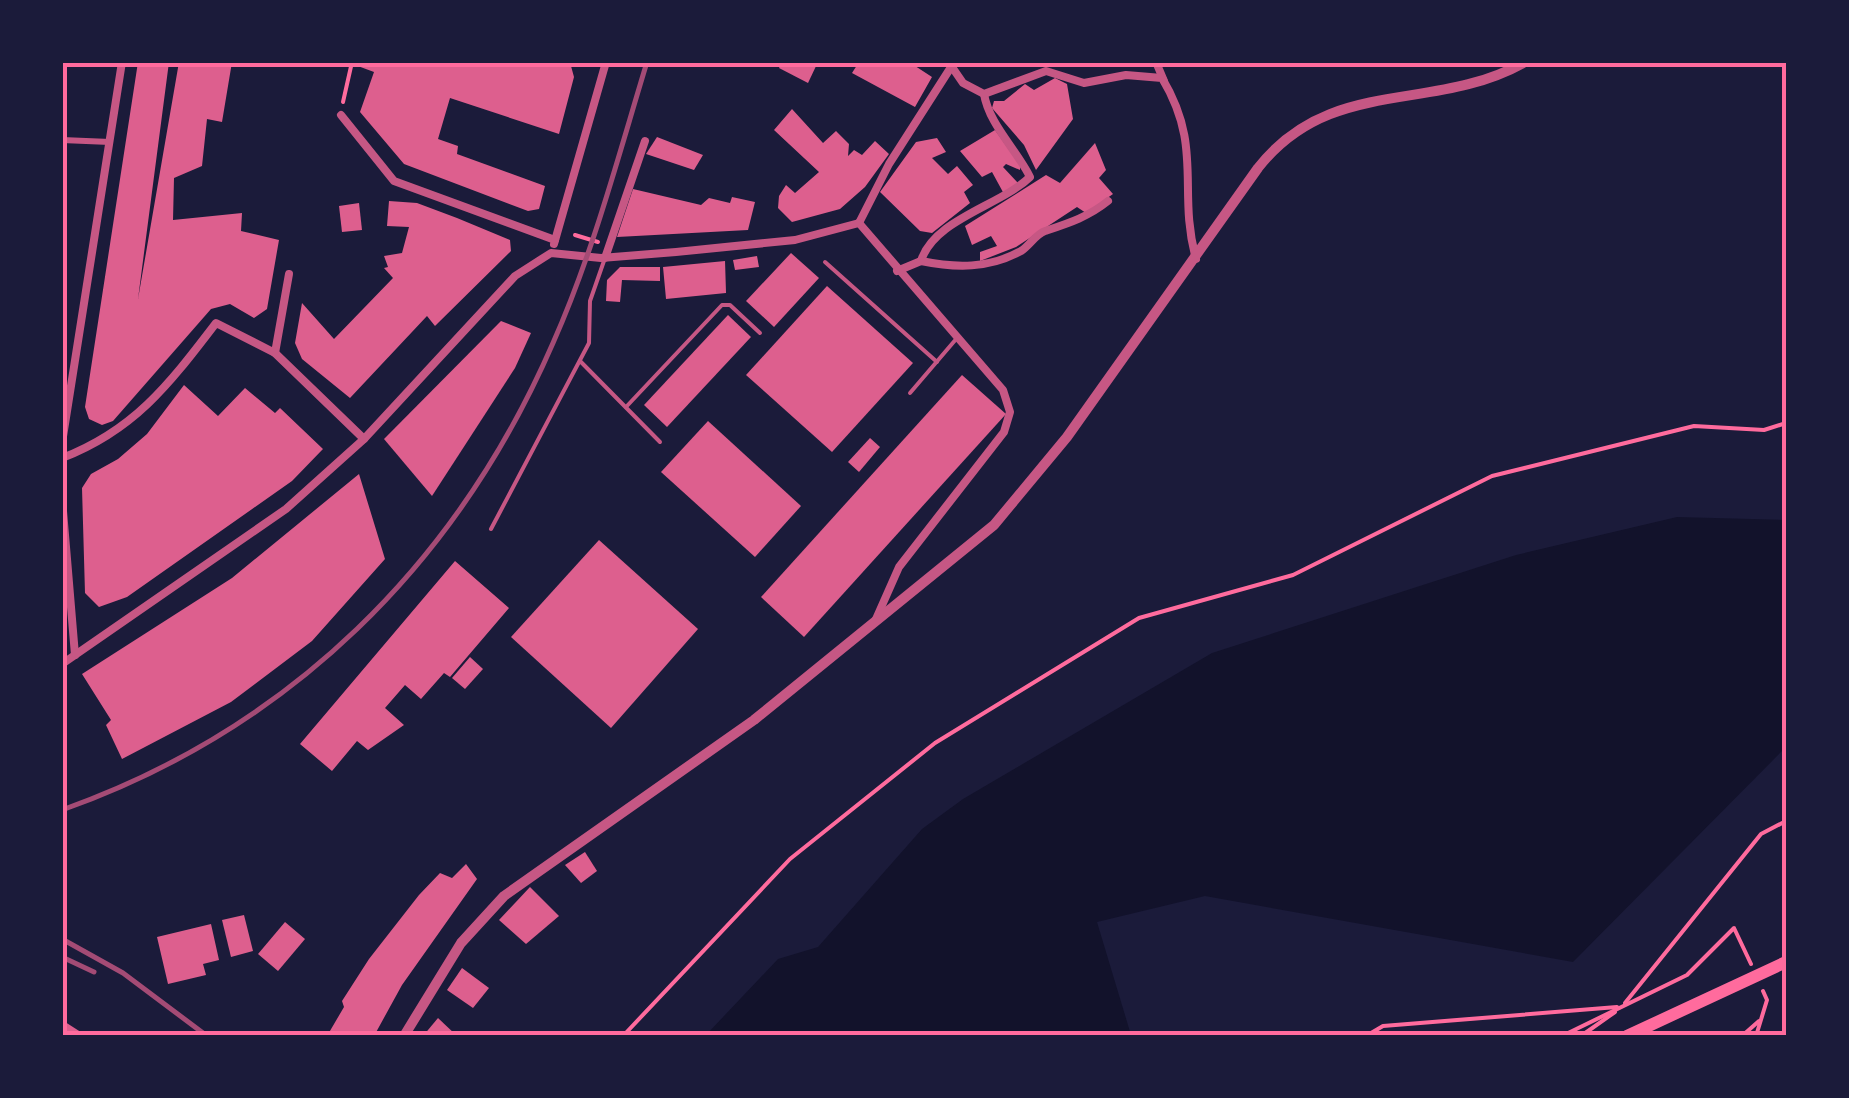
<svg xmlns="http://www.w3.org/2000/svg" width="1849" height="1098" font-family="Literata,serif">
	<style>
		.water { fill: #12122b }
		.building { fill: #dd5f8e }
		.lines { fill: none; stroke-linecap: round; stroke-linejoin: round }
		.path { stroke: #ff6b9d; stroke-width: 4 }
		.service { stroke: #c65784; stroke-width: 4 }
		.pedestrian { stroke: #c65784; stroke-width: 6 }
		.minor { stroke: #c65784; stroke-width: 8 }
		.tertiary { stroke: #c65784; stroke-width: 10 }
		.trunk { stroke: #ff6b9d; stroke-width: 12 }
		.rail { stroke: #a44b75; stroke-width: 5 }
		.neatline { fill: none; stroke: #ff6b9d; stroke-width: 4 }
	</style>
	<rect width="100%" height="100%" fill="#1b1b3a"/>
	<path class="water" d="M1677,517L1786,520V747L1573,962L1205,896L1097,922L1131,1035H706L778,959L818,947L922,829L963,799L1212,653L1516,555Z"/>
	<g class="building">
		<path d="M138,62H169L138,299L179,62H232L222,122L207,119L202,166L174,178L173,220L242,213L241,231L279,240L267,309L254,318L230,304L211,309L113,421L102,425L89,419L85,407Z"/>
		<path d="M347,62L571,66L574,77L559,134L450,98L438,139L458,146L457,154L545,186L539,209L528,211L404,164L360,112L374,72Z"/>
		<path d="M782,62H814L817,64L808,83L779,68Z"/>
		<path d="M859,62H886L895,67L909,62L932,77L915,107L852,73Z"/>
		<path d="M1055,78L1067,84L1073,119L1036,170L1024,145L992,108L994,101H1004L1025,84L1034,90Z"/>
		<path d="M792,109L823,143L836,131L849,144L848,156L854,150L862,155L875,141L889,154L865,187L840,209L792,222L778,208L779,196L786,185L795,193L819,172L774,130Z"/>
		<path d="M995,130L1020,165V170L1006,164L1003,167L1018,183L1004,194L992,172L982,177L960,151Z"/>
		<path d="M657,137L703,155L694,170L646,154Z"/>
		<path d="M937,138L946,152L932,158L948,174L957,166L973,185L964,192L970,203L932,233L920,231L880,192L916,142Z"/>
		<path d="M1095,143L1106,170L1099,178L1113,194L1086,213L1077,207L1016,247L980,261V252L997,246L991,236L972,245L965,226L1046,175L1060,183Z"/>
		<path d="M633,189L701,205L709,198L730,203L732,197L755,202L748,230L617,237Z"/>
		<path d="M389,201L417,203L457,218L510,240L511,251L435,326L427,316L350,398L302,359L295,343L302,303L334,339L393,278L384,268L388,267L384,256L402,253L409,227L387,226Z"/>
		<path d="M359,203L362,230L342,232L339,206Z"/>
		<path d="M791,253L819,278L774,327L746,301Z"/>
		<path d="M757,256L759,267L735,270L733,260Z"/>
		<path d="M725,261L726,293L666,299L663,267Z"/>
		<path d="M620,267H660V281L622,280L620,302L606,301L607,280Z"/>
		<path d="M827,286L913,363L832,452L746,375Z"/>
		<path d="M728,315L751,337L667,427L644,405Z"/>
		<path d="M501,321L531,333L515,368L432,496L384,439Z"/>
		<path d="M962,375L1006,414L804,637L761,597Z"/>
		<path d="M184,385L218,416L245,388L275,413L280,408L323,449L292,481L127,597L99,607L85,593L82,488L91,474L118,459L147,434Z"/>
		<path d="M708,421L801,506L755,557L661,472Z"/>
		<path d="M870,438L880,447L859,472L848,462Z"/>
		<path d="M359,474L385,559L312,641L231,702L122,759L106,725L111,720L82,674L232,578Z"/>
		<path d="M599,540L698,629L611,728L511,637Z"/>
		<path d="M455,561L509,608L450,677L444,673L421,699L405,685L385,708L404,725L368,750L357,741L332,771L300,744Z"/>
		<path d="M470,657L483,669L465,689L452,678Z"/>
		<path d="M585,852L597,871L581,883L565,865Z"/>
		<path d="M466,864L477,879L402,985L374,1036H327L344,1007L342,1001L369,959L419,895L440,873L452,878Z"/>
		<path d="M530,887L559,916L526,944L499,920Z"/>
		<path d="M244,915L253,951L231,957L222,920Z"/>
		<path d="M285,922L305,939L278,971L258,954Z"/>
		<path d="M211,924L219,960L203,964L206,975L168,984L157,937Z"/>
		<path d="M462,968L489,988L473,1008L447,990Z"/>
		<path d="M438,1018L457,1036H423Z"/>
		<path d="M62,1020L87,1036H62Z"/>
	</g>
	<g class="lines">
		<g class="path">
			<path d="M343,102L352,62"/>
			<path d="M575,235L598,242"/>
			<path d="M1625,1003L1761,834L1786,821"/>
			<path d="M623,1036L790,859L935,743L1139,618L1293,575L1492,476L1694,426L1764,430L1786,423"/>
			<path d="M1366,1036L1383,1026L1617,1007"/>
			<path d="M1562,1036L1687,975L1734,928L1751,964"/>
			<path d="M1581,1036L1615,1012"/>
			<path d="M1742,1036L1759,1021"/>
			<path d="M1756,1036L1767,1000L1763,991"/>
		</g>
		<g class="service">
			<path d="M825,262L937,362"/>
			<path d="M580,361L660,442"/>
			<path d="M910,393L957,338"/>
			<path d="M626,407L722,305H730L760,333"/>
			<path d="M491,529L589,343L590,301L605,258"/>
		</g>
		<path class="pedestrian" d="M62,140L110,142"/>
		<g class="minor">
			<path d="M1156,62L1164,81"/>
			<path d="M952,67L963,83L984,94L1046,71L1084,83L1126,75L1162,78C1204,148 1177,190 1196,259"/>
			<path d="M341,115L394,181L555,240"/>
			<path d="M859,223L1003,390L1010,412L1004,432L899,567L876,619"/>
			<path d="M859,223L889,164L953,64"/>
			<path d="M554,244L606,62"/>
			<path d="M605,258L645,141"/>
			<path d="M921,261C934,219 1000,206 1030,177C1016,149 989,124 984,94"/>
			<path d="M921,261C955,268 989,269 1021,251C1029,246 1036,234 1045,231C1069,223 1088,217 1108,201"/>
			<path d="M897,271L921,261"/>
			<path d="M275,353L289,274"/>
			<path d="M62,443L122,62"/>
			<path d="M62,458C135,430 170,383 216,323L275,353L364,439"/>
			<path d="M62,499L75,655"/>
			<path d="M62,664L286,509L364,439L515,276L551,253L601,258L676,252L795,240L859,223"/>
		</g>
		<path class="tertiary" d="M404,1036L461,943L504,896L754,720L994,525L1067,437L1258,168C1331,75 1433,114 1525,62"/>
		<path class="trunk" d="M1627,1036L1786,962"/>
		<g class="rail">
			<path d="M62,810C290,729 457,564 553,343C593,253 618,157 647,62"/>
			<path d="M62,939L123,973L207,1036"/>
			<path d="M62,957L94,972"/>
		</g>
	</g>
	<rect width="1849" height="1098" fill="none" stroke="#1b1b3a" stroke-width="130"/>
	<rect x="65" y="65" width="1719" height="968" class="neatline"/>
</svg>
